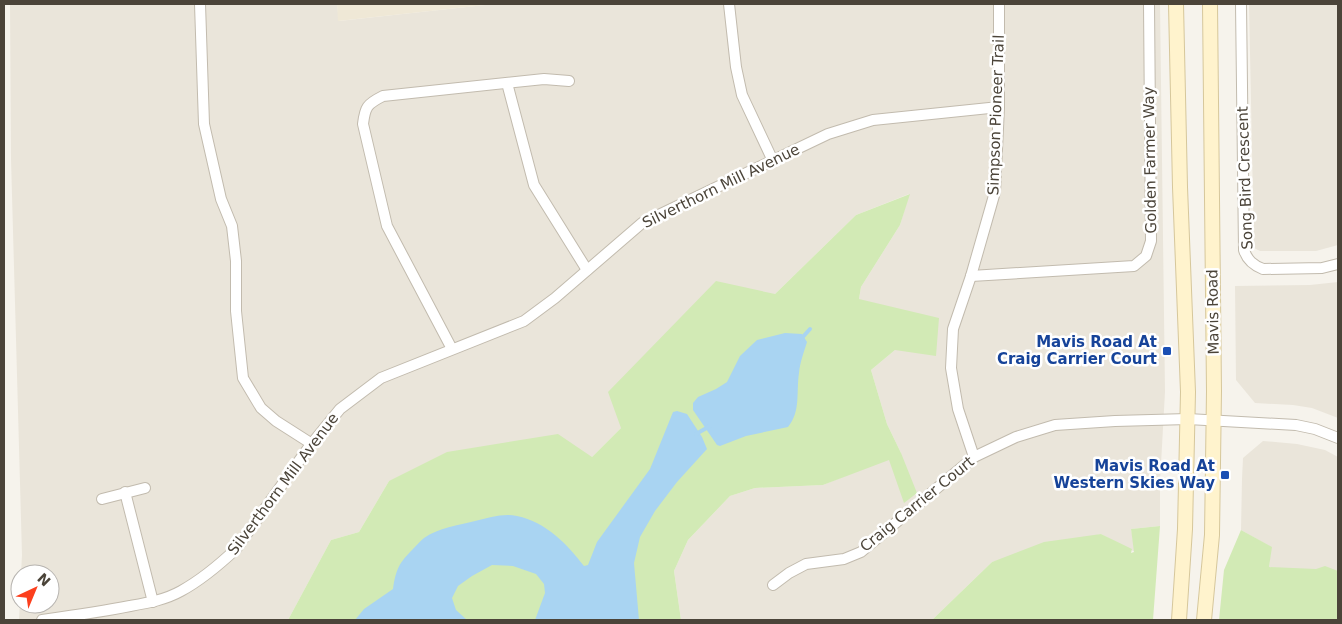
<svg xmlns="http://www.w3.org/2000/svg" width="1342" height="624" font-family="'DejaVu Sans',sans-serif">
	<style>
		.residential { fill: #eae5da }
		.education { fill: #efe8d6 }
		.green { fill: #d2eab5 }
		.water { fill: #a9d4f2 }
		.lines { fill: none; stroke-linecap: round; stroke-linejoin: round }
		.stream { stroke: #a9d4f2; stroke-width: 4 }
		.minor-casing { stroke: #c2bbae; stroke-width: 12 }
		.secondary-casing { stroke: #d6c79b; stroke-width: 16 }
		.minor { stroke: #fff; stroke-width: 10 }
		.secondary { stroke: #fff3cd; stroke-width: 14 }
		.transit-dot { fill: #1a4fb4; stroke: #fff; stroke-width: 2 }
		.labels { text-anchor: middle; stroke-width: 5; stroke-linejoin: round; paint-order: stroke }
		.street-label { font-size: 15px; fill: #4b4439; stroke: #fff }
		.transit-label { font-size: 15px; font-weight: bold; fill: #164399; stroke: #fff; text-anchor: end }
	</style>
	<rect width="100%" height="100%" fill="#f6f3ec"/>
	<g class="residential">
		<path d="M10,4H337L339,21L494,4H1160L1165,392L1160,482V526L1131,529L1135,552L1101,534L992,562L932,620H681L674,571L688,540L730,496L755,488L823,485L901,453L887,424L871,370L895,350L859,299L861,287L900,225L909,194L856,215L775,294L621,428L592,457L389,481L359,532L331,540L288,620H19L20,600V604H50V574H21L22,555L11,159Z"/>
		<path d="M1249,4H1338V245L1316,251H1260L1254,248Z"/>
		<path d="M1338,282V418L1312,408L1293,405L1255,403L1236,380L1235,286L1310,285Z"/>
		<path d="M1263,441L1297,444L1325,450L1338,457V578L1269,567L1271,547L1241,530L1242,479L1243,458Z"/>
	</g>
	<path class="education" d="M337,4H494L338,21Z"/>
	<g class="green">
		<path d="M910,194L900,225L861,287L859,299L939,318L936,356L895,350L871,370L887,424L901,453L917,493L904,503L889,460L823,485L755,488L730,496L688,540L674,571L681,620H288L331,540L359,532L389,481L447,452L558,434L592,457L621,428L608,392L716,281L775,294L856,215Z"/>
		<path d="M1160,526L1153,620H932L992,562L1044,542L1101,534L1132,549L1131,553L1134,552L1131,529Z"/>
		<path d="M1241,530L1272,547L1269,567L1316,569L1325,566L1338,571V620H1219L1224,570Z"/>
	</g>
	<g class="water">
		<path d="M785,333L802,334L807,342C804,352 800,362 799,373C796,393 801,411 788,427L746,436L720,446L717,445L693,410V403L698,397L716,389L727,382L740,356L757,340Z"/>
		<path d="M677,411L687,414L702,437L707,449L677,482L655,511L640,537L634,563L639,620H535L545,593L544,584L536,574L513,566L492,565L472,576L458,586L452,598L456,610L467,620H355L364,609L393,589C396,569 399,563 413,549C417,545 420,541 424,538C438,528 459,525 475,521C489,518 503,513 517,516C546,522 567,544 584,566L588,565L597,542L650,469L673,412Z"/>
	</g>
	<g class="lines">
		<g class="stream">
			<path d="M801,339L810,329"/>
			<path d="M696,434L710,426"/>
		</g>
		<g class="minor-casing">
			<g id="minor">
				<path d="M200,4L204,124L221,199L232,226L236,261V311L243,378L261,408L276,421L312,444"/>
				<path d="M729,4L736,67L742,95L773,161"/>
				<path d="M1241,4L1244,250C1247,260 1253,265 1263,269L1322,268L1338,264"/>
				<path d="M507,83L534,185L587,270"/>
				<path d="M971,276L1134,266L1146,256L1151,241L1149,4"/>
				<path d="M452,349L387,226L363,124C365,107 367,104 383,96L544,79L569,81"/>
				<path d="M974,457L958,409L951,368L953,329L971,276L995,192L999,107V4"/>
				<path d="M125,492L153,602"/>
				<path d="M102,499L145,488"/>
				<path d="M773,585L789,573L806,564L844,559L861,552L974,457L1016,437L1055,425L1115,421L1188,419L1296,425L1315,429L1338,438"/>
				<path d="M42,620C71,616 100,612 130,606C147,603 165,600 181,591C201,580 219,565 236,549L309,447L340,409L381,378L524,321L555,298L642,223L828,134L873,120L999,107"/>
			</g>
		</g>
		<g class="secondary-casing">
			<g id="secondary">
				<path d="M1176,4L1180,187L1188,392L1185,529L1179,620"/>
				<path d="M1204,620L1212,535L1214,391L1210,4"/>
			</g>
		</g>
		<use href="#minor" class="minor"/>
		<use href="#secondary" class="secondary"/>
	</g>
	<g class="transit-dot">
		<rect x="1162" y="346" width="10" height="10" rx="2.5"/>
		<rect x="1220" y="470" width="10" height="10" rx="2.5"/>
	</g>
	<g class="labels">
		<g class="street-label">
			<text transform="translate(996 115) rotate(-88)" y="5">Simpson Pioneer Trail</text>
			<text transform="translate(1150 160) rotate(-91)" y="5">Golden Farmer Way</text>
			<text transform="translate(1245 178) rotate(-92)" y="5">Song Bird Crescent</text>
			<text transform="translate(721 186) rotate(-26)" y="5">Silverthorn Mill Avenue</text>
			<text transform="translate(1213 312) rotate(-91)" y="5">Mavis Road</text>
			<text transform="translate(283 484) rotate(-53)" y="5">Silverthorn Mill Avenue</text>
			<text transform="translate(917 504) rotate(-39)" y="5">Craig Carrier Court</text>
		</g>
		<g class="transit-label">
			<text x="1157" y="347">Mavis Road At<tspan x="1157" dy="17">Craig Carrier Court</tspan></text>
			<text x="1215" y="471">Mavis Road At<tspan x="1215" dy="17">Western Skies Way</tspan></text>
		</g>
	</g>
	<rect width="1342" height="624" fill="none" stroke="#4b4439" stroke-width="10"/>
	<g transform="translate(35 589) rotate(44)"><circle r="24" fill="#ffffff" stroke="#b7b4b0"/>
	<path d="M0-4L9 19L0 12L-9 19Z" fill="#fc3f1d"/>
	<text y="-8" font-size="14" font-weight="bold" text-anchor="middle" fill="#4b4439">N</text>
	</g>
</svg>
